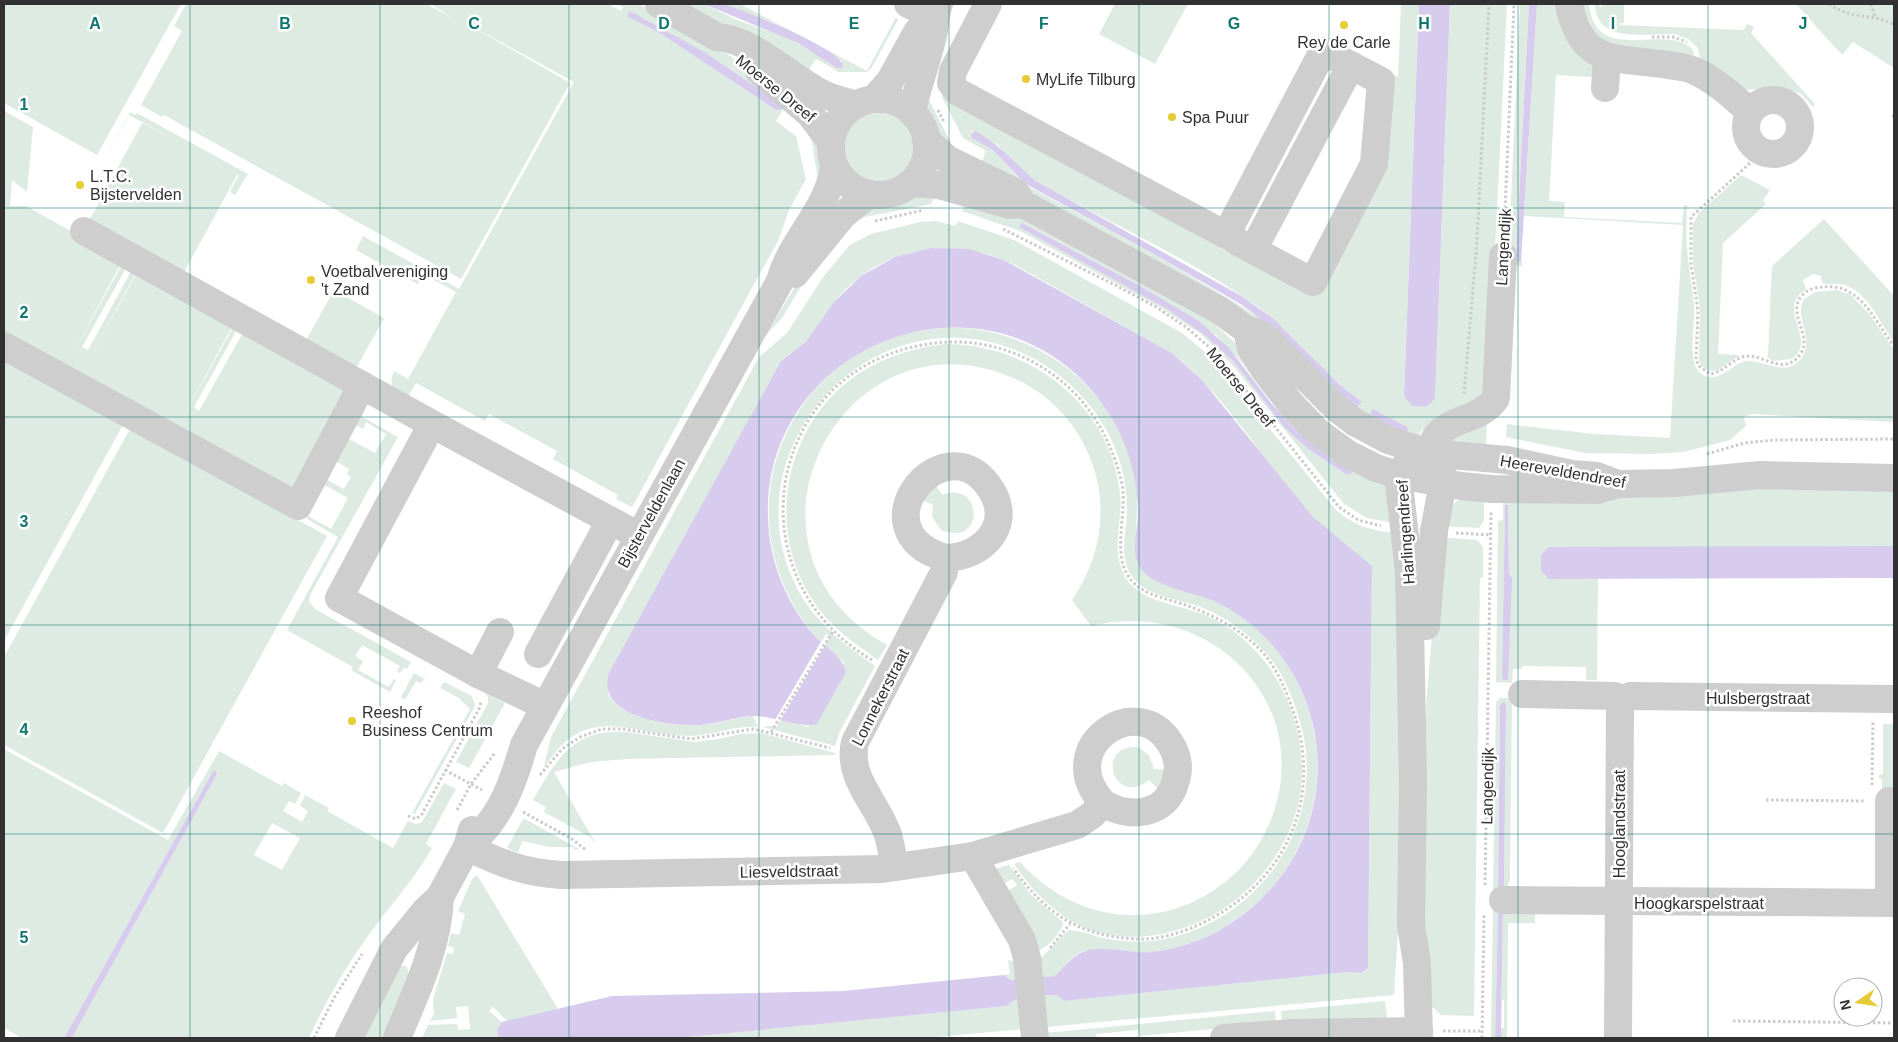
<svg xmlns="http://www.w3.org/2000/svg" width="1898" height="1042" font-family="Helvetica,sans-serif">
	<style>
		.green { fill: #ddebe2; fill-rule: evenodd }
		.water { fill: #d7cced }
		.pier { fill: #fff }
		.lines { fill: none; stroke-linecap: round; stroke-linejoin: round }
		.path { stroke: #cbcbcb; stroke-width: 3; stroke-dasharray: 2.5 2.5; stroke-linecap: butt }
		.minor { stroke: #cecece; stroke-width: 28 }
		.grid { fill: none; stroke: #0f766e; stroke-width: 1; stroke-opacity: 0.55 }
		.poi-dot { fill: #e5cc36; stroke: #fff; stroke-width: 2 }
		.labels { text-anchor: middle; stroke-width: 5; stroke-linejoin: round; paint-order: stroke }
		.poi-label { font-size: 16px; fill: #313131; stroke: #fff; text-anchor: start }
		.street-label { font-size: 16px; fill: #313131; stroke: #fff }
		.grid-label { font-size: 16px; text-anchor: middle; font-weight: bold; fill: #0f766e; stroke: #fff; stroke-width: 5; stroke-linejoin: round; paint-order: stroke }
	</style>
	<rect width="100%" height="100%" fill="#fff"/>
	<g class="green">
		<path d="M4,4H181L97,155L4,103Z"/>
		<path d="M186,4H427L454,19L431,4H608L621,11L623,7L616,4H639L708,42L746,66L788,102L776,121L796,136L806,179L789,210L779,239L632,507L616,499L618,495L553,459L557,451L489,414L485,421L416,383L405,401C396,391 387,386 394,371L408,379L456,292L432,279L434,275L459,289L574,82L464,22L570,83L461,279L164,115L162,117L141,105L182,31L174,26ZM628,16L706,53L780,103L776,110L661,34Z"/>
		<path d="M683,4H704L737,20L785,37L812,51L837,68L842,61L774,23L722,4H740L867,71L896,17L898,20L871,69L867,72H839L816,59L806,74Z"/>
		<path d="M1115,4H1188L1155,64L1099,34Z"/>
		<path d="M1401,4H1419L1404,396L1412,406L1425,407L1435,399L1450,4H1507L1488,395L1479,405L1421,431L1417,440L1402,436L979,169L986,151L963,138L941,95L1009,129L1317,296L1380,169L1391,73L1398,77ZM973,131L998,145L1014,163L1036,181C1109,223 1191,259 1258,307C1288,329 1311,358 1338,383C1346,390 1354,395 1362,402L1359,407L1257,316L1168,262L1024,184L993,150L971,134Z"/>
		<path d="M1520,4H1529L1516,257L1520,262L1522,260V266L1508,265Z"/>
		<path d="M1537,4H1558L1595,61L1593,77L1556,75L1549,201L1565,202L1564,217L1682,223L1684,205H1687C1686,225 1686,246 1689,266C1690,280 1694,294 1694,308C1695,325 1690,345 1694,361C1695,368 1699,373 1705,376C1722,383 1733,360 1750,361C1766,362 1787,376 1800,360C1817,339 1793,319 1804,299L1815,292L1837,290L1851,295L1869,314L1894,350V422L1752,414L1744,417L1746,426L1730,440L1683,452L1652,454L1585,453L1506,437L1507,424L1595,434L1670,438L1683,225L1524,216Z"/>
		<path d="M1577,4H1589C1595,68 1667,21 1693,50L1694,57L1635,50L1595,38Z"/>
		<path d="M1595,4L1602,7V4H1624V23H1620V25L1744,30L1747,24L1754,27L1751,33L1815,104L1813,107L1801,94L1784,88L1744,90L1700,59L1698,48L1688,39L1675,34C1650,33 1595,45 1595,4Z"/>
		<path d="M1796,4H1894V68L1853,42L1842,55Z"/>
		<path d="M923,88L951,143L953,152L935,137L921,99Z"/>
		<path d="M4,111L33,127L27,192L12,180L10,206H26L123,260L68,362L124,261L129,263L82,347L88,350L134,266L138,269L83,370L139,269L235,321L180,423L236,322L240,324L194,407L199,411L246,327L348,383L294,488L4,334Z"/>
		<path d="M130,112L135,115L137,113L248,174L235,195L230,192L239,175H237L182,276L87,225L142,123L169,137L129,115L99,168Z"/>
		<circle cx="879" cy="147" r="34"/>
		<path d="M810,130L822,145L823,159L826,168L820,192Z"/>
		<path d="M1741,175L1770,190L1763,200L1766,204L1723,243L1718,354L1740,355L1718,370L1709,371L1701,365L1699,360L1700,309L1693,263V224L1699,213Z"/>
		<path d="M938,191L931,204L860,218L874,203L893,201L913,193Z"/>
		<path d="M966,199L1018,212L1209,319L1387,484L1394,523L1367,518L1344,504L1235,368L1201,334L1161,308L1020,231L962,211ZM1022,223L1142,287L1216,335L1242,363L1284,418L1306,440L1351,475H1347L1308,449L1285,428L1233,361L1212,340L1167,309Z"/>
		<path d="M1824,219L1894,296V342C1880,324 1869,293 1845,285C1837,283 1829,285 1822,283L1821,276L1813,274L1803,280L1806,289C1774,311 1819,338 1792,359L1773,361L1766,356H1768L1772,266Z"/>
		<path d="M936,221L955,226L958,221L1014,240L1182,333L1205,352L1226,375L1336,510C1354,526 1373,531 1396,533L1403,572L1399,915L1394,995L925,1038H678L1007,1006C1018,994 1041,996 1057,995L1064,1001L1347,972L1361,973L1368,968L1372,566C1348,547 1321,528 1301,504C1259,454 1224,394 1172,353L1015,265C959,237 889,245 845,290C830,305 822,325 808,340C800,349 789,353 781,361L621,653L608,693C620,720 676,727 703,725C720,723 736,718 753,716L758,727C736,725 713,735 690,736C629,736 586,699 543,770L551,737L759,357L787,333L823,277L850,245L871,234L920,222Z"/>
		<path d="M363,236L428,272L426,276L424,274L418,284L356,250Z"/>
		<path d="M804,281L783,317L764,337L798,282Z"/>
		<path d="M334,290L384,318L354,372L304,344Z"/>
		<path d="M943,328C1037,324 1127,394 1137,490C1138,504 1134,559 1139,566C1158,590 1196,591 1222,605C1307,650 1341,757 1300,844C1273,901 1217,944 1153,952C1130,954 1097,943 1077,954C1069,959 1062,969 1056,976L1011,980L1003,975L1010,974L1008,960C1043,971 1049,945 1069,930C1081,930 1092,936 1103,938C1127,943 1151,943 1174,937C1271,911 1330,811 1298,715C1291,693 1281,669 1265,652C1248,633 1225,617 1201,607C1177,598 1147,598 1131,575C1118,555 1128,527 1127,505C1126,427 1064,359 990,342C849,310 729,465 799,592C817,624 845,645 875,666L840,731L835,746L763,727L771,726L776,728L781,719L809,727L844,663L825,646L830,636L826,634L821,643C713,524 782,341 943,328Z"/>
		<path d="M944,344C1030,343 1110,405 1120,493C1123,518 1112,546 1122,570C1134,603 1177,603 1205,615C1264,640 1298,701 1302,763C1307,867 1199,959 1096,932C1064,923 1032,892 1014,864L1020,862C1051,897 1094,917 1140,915C1174,913 1204,900 1230,878C1249,862 1263,840 1272,817C1315,700 1207,597 1091,626L1072,600C1102,556 1110,503 1088,453C1074,420 1046,392 1013,378C843,304 715,549 887,645L878,660C853,642 829,626 812,599C767,530 783,435 846,383C874,360 908,349 944,344Z"/>
		<path d="M4,356L124,423L4,641Z"/>
		<path d="M357,414L398,437L310,595L309,601L315,609L411,662L407,669L404,668L400,673L397,672L400,666L362,645L355,656L363,661L358,670L389,687L394,679L396,680L390,692L351,670L353,667L287,630L338,537L307,519L308,516L331,529L348,498L319,482L322,477L344,489L351,477L347,474L349,469L327,456ZM366,422L386,434L375,453L347,438L354,424L363,429Z"/>
		<path d="M1487,418L1486,445L1447,444V438Z"/>
		<path d="M131,427L327,536L163,833L4,745V657Z"/>
		<path d="M934,482L942,495C983,479 986,548 941,530L932,517L933,505L919,499Z"/>
		<path d="M1825,486L1894,492V546L1549,548L1542,557L1541,569L1549,579H1598L1597,680H1586V667L1522,666L1521,669H1513L1512,683L1496,682L1498,521L1503,520V501ZM1508,505L1509,575L1504,680L1502,674L1505,506Z"/>
		<path d="M1484,496V520L1479,528L1441,526C1454,499 1455,498 1484,496Z"/>
		<path d="M1440,537L1477,540L1483,547V577L1480,578L1474,1016L1441,1015L1434,1008H1427L1423,913L1424,731Z"/>
		<path d="M414,673L432,683L424,679L421,683L416,681L405,700L401,697Z"/>
		<path d="M444,682L472,696L475,706L415,814L412,813L470,709L459,698L440,688Z"/>
		<path d="M485,693L505,703L469,768L456,762L488,703V697Z"/>
		<path d="M1500,698H1512L1510,882L1508,883V889L1493,893L1496,702ZM1504,701L1506,705L1504,889H1498L1500,705Z"/>
		<path d="M1883,724H1894V794H1882V779L1879,778V775L1883,774Z"/>
		<path d="M626,732L695,742L718,739L741,734L761,733L835,753V755L627,759L591,762L554,772L596,844L590,837L544,812L546,807L533,800C556,760 573,728 626,732Z"/>
		<path d="M1138,747L1149,755L1154,769L1169,770L1160,791L1149,780C1115,808 1093,745 1138,747Z"/>
		<path d="M4,749L168,840L219,751L282,786L284,783L301,793L295,804L289,801L283,811L302,822L308,811L300,806L305,795L329,808L327,811L393,848L408,821L416,824L422,822L444,783L456,789L426,844L432,848C415,878 393,902 373,929C348,963 326,1000 309,1038H72L217,774L213,771L64,1038H22L4,1028ZM272,823L300,838L282,870L254,855Z"/>
		<path d="M523,819H525L579,849L574,850V847H550L522,841L518,853L507,848Z"/>
		<path d="M1009,865L1032,896L1063,922C1062,934 1046,948 1036,952L1008,891L1017,885L1012,879L1004,884L995,869Z"/>
		<path d="M477,875L558,1009L507,1021L493,1007L489,1011L502,1022L497,1030L498,1038H422L428,1025L457,1024L458,1030L470,1029L468,1006L456,1007L457,1018L430,1021L434,1013L433,999L447,953L453,954L454,948L448,946L451,933L459,935L465,914L458,911L472,879Z"/>
		<path d="M1493,908H1535V923H1508L1507,1038H1501V1028H1504V1000H1502L1503,911L1498,910L1495,1038H1491Z"/>
		<path d="M400,966H406L409,973L392,1038H354Z"/>
		<path d="M1385,1001L1387,1017L1383,1020L1282,1025L1281,1011Z"/>
		<path d="M1275,1011L1276,1023L1139,1036L1138,1030L1096,1034V1038H1046L1045,1033Z"/>
	</g>
	<g class="water">
		<path d="M704,4C710,4 717,3 723,4C744,10 837,47 843,65L841,68H837L798,43Z"/>
		<path d="M1419,4H1450L1435,399L1426,407L1412,406L1404,396Z"/>
		<path d="M1529,4H1537L1521,262L1517,261L1516,257Z"/>
		<path d="M630,11L706,53L780,103L782,109L776,110L661,34L627,16Z"/>
		<path d="M975,131C999,143 1016,165 1036,181L1243,297L1275,320L1339,384L1362,402L1358,407L1336,390L1274,329L1242,305L1168,262L1024,183L993,150L972,138L971,134Z"/>
		<path d="M1022,223L1142,287L1199,321L1229,348L1271,403L1293,427L1319,450L1351,471L1352,474L1347,475L1308,449L1285,428L1233,361L1206,336L1167,309L1019,227Z"/>
		<path d="M931,248L969,249L1004,260L1172,353L1202,380L1313,517L1372,566L1368,968L1361,973L1347,972L1064,1001L1057,995C1041,996 1018,994 1007,1006L678,1038H498L497,1030L502,1022L612,996L843,991L1003,975L1011,980L1055,976C1062,969 1069,960 1077,955C1097,942 1127,954 1150,952C1215,946 1273,902 1301,843C1341,755 1307,651 1222,605C1198,592 1156,589 1141,569C1129,553 1139,528 1138,510C1137,462 1118,417 1084,382C968,264 763,351 768,517C769,560 785,601 813,634C823,646 843,656 846,672L817,724C803,729 773,716 754,716C736,717 719,723 701,725C671,727 592,717 610,671L781,361L806,342L834,302L861,276L895,257Z"/>
		<path d="M1373,409L1407,427L1409,431C1397,432 1380,422 1370,414Z"/>
		<path d="M1505,505H1508L1509,574L1512,578L1508,680H1503L1502,674Z"/>
		<path d="M1894,546V578L1549,579L1541,571V555L1549,547Z"/>
		<path d="M1504,701L1506,705L1504,889H1498L1500,705Z"/>
		<path d="M213,771H216L217,774L72,1038H64Z"/>
		<path d="M1498,910L1503,911L1501,1038H1495Z"/>
	</g>
	<path class="pier" d="M822,640L826,644L780,721L775,720Z"/>
	<g class="lines">
		<g class="path">
			<path d="M1829,4C1853,21 1872,12 1894,25"/>
			<path d="M1871,4L1875,17"/>
			<path d="M1652,37H1673L1687,42"/>
			<path d="M938,110L944,122"/>
			<path d="M1893,117L1894,112"/>
			<path d="M1761,153L1691,217V264L1698,311L1696,360L1699,366L1710,374C1725,372 1733,357 1748,356C1764,356 1780,372 1795,360C1815,343 1795,325 1797,306C1798,297 1806,290 1815,288C1859,279 1871,316 1894,346"/>
			<path d="M875,221L924,210"/>
			<path d="M1003,229L1119,287L1156,307L1186,327L1216,353L1339,507L1358,520L1381,526"/>
			<path d="M1504,233L1514,4"/>
			<path d="M1464,394L1477,241L1489,4"/>
			<path d="M1707,454L1744,443L1774,440L1894,439"/>
			<path d="M1456,533L1491,535"/>
			<path d="M872,660C730,577 765,369 928,344C965,338 1002,345 1035,363C1082,390 1107,428 1121,479C1129,508 1112,548 1127,574C1140,597 1169,598 1191,607C1218,617 1246,633 1265,655C1277,670 1286,690 1292,708C1323,792 1291,873 1214,917C1191,930 1163,940 1136,939C1079,936 1046,914 1013,868"/>
			<path d="M771,732L833,631"/>
			<path d="M445,770L482,790"/>
			<path d="M540,775L562,749L580,737L602,729H622L691,739L753,729L830,748"/>
			<path d="M1872,785L1873,721"/>
			<path d="M1766,800L1866,801"/>
			<path d="M457,810L471,784L495,753"/>
			<path d="M523,812L572,839L586,850"/>
			<path d="M408,816L416,819L422,814L480,707L481,700"/>
			<path d="M1485,885L1491,511"/>
			<path d="M1050,948L1070,924"/>
			<path d="M1733,1021L1894,1023"/>
			<path d="M1443,1031H1482"/>
			<path d="M314,1038L334,998L362,954"/>
			<path d="M1482,1038L1484,914"/>
		</g>
		<g class="minor">
			<path d="M659,4L717,37C753,39 791,78 823,94C833,99 845,101 856,105"/>
			<path d="M908,4L934,16"/>
			<path d="M988,4L953,71L951,83L958,92L1226,235L1323,51L1381,81L1374,164L1313,282L1253,250"/>
			<path d="M1569,4C1581,67 1617,57 1668,65C1676,66 1687,67 1695,71C1715,80 1734,97 1750,112"/>
			<path d="M759,71L810,114L831,142"/>
			<path d="M1605,88L1607,58"/>
			<path d="M875,98L890,81L917,32L930,18"/>
			<circle cx="879" cy="147" r="48"/>
			<circle cx="1773" cy="127" r="27"/>
			<path d="M912,113C917,84 929,58 934,30C936,20 935,13 939,4"/>
			<path d="M926,140L947,159L1015,192L1023,204L1219,310L1247,330L1251,348L1266,372L1291,404L1318,432L1348,454L1376,468L1398,475L1461,486L1492,489L1597,490L1618,484"/>
			<path d="M911,183L939,185L1010,205L1019,204"/>
			<path d="M84,231L432,424L639,536"/>
			<path d="M1236,241L1253,250L1351,65"/>
			<path d="M795,274L843,215L869,194"/>
			<path d="M1247,330L1257,332L1268,339L1335,407L1356,423L1388,440L1430,453L1507,460L1572,474L1597,476L1618,484L1674,483L1760,475L1894,478"/>
			<path d="M4,346L298,506L362,385"/>
			<path d="M432,424L339,598L478,674L545,706"/>
			<path d="M1430,453C1435,415 1479,425 1496,398L1503,256"/>
			<path d="M1408,462L1398,475L1409,572L1413,784L1411,925L1417,963L1419,1038"/>
			<path d="M1426,626L1434,531L1443,483L1441,466"/>
			<path d="M538,654L610,521"/>
			<path d="M478,674L500,632"/>
			<path d="M1522,694L1615,696L1623,700"/>
			<path d="M1623,700L1630,696L1894,699"/>
			<path d="M467,847C500,863 524,873 562,875L882,869L973,856L1077,825L1092,815L1103,803C1052,748 1137,689 1170,743C1178,755 1180,769 1175,783C1166,816 1128,819 1103,803"/>
			<path d="M467,847C474,840 483,833 489,824C507,801 516,772 524,745L780,281C791,240 828,210 834,167"/>
			<path d="M973,856L1022,940L1027,958L1035,1038"/>
			<path d="M895,867C892,855 891,843 887,832C875,801 847,777 855,742L944,572L945,558C851,529 950,415 993,493C1012,528 980,558 945,558"/>
			<path d="M1503,900L1894,903"/>
			<path d="M1889,903V801"/>
			<path d="M349,1038L394,949L425,911L440,897L467,847L472,830"/>
			<path d="M397,1038C416,992 438,948 440,897"/>
			<path d="M1224,1038L1294,1033L1419,1031"/>
			<path d="M1618,1038L1620,707L1623,700"/>
		</g>
	</g>
	<path class="grid" d="M190,4V1038M380,4V1038M569,4V1038M759,4V1038M949,4V1038M1139,4V1038M1329,4V1038M1518,4V1038M1708,4V1038M4,208H1894M4,417H1894M4,625H1894M4,834H1894"/>
	<g class="poi-dot">
		<circle cx="1344" cy="25" r="5"/>
		<circle cx="1026" cy="79" r="5"/>
		<circle cx="1172" cy="117" r="5"/>
		<circle cx="80" cy="185" r="5"/>
		<circle cx="311" cy="280" r="5"/>
		<circle cx="352" cy="721" r="5"/>
	</g>
	<g class="labels">
		<g class="poi-label">
			<text x="1344" y="48" text-anchor="middle">Rey de Carle</text>
			<text x="1036" y="85">MyLife Tilburg</text>
			<text x="1182" y="123">Spa Puur</text>
			<text x="90" y="182">L.T.C.<tspan x="90" dy="18">Bijstervelden</tspan></text>
			<text x="321" y="277">Voetbalvereniging<tspan x="321" dy="18">'t Zand</tspan></text>
			<text x="362" y="718">Reeshof<tspan x="362" dy="18">Business Centrum</tspan></text>
		</g>
		<g class="street-label">
			<text transform="translate(776 88) rotate(39)" y="6">Moerse Dreef</text>
			<text transform="translate(1503 247) rotate(-87)" y="6">Langendijk</text>
			<text transform="translate(1241 387) rotate(51)" y="6">Moerse Dreef</text>
			<text transform="translate(1563 471) rotate(10)" y="6">Heereveldendreef</text>
			<text transform="translate(651 513) rotate(-61)" y="6">Bijsterveldenlaan</text>
			<text transform="translate(1405 532) rotate(-94)" y="6">Harlingendreef</text>
			<text transform="translate(880 697) rotate(-63)" y="6">Lonnekerstraat</text>
			<text x="1758" y="704">Hulsbergstraat</text>
			<text transform="translate(1487 786) rotate(-89)" y="6">Langendijk</text>
			<text transform="translate(1619 824) rotate(-90)" y="6">Hooglandstraat</text>
			<text transform="translate(789 871) rotate(-1)" y="6">Liesveldstraat</text>
			<text x="1699" y="909">Hoogkarspelstraat</text>
		</g>
	</g>
	<g class="grid-label">
		<text x="95" y="29">A</text>
		<text x="285" y="29">B</text>
		<text x="474" y="29">C</text>
		<text x="664" y="29">D</text>
		<text x="854" y="29">E</text>
		<text x="1044" y="29">F</text>
		<text x="1234" y="29">G</text>
		<text x="1424" y="29">H</text>
		<text x="1613" y="29">I</text>
		<text x="1803" y="29">J</text>
		<text x="24" y="110">1</text>
		<text x="24" y="318">2</text>
		<text x="24" y="527">3</text>
		<text x="24" y="735">4</text>
		<text x="24" y="943">5</text>
	</g>
	<rect width="1898" height="1042" fill="none" stroke="#313131" stroke-width="10"/>
	<g transform="translate(1858 1002) rotate(257)"><circle r="24" fill="#ffffff" stroke="#adadad"/>
	<path d="M0-4L9 19L0 12L-9 19Z" fill="#e5cc36"/>
	<text y="-8" font-size="14" font-weight="bold" text-anchor="middle" fill="#313131">N</text>
	</g>
</svg>
